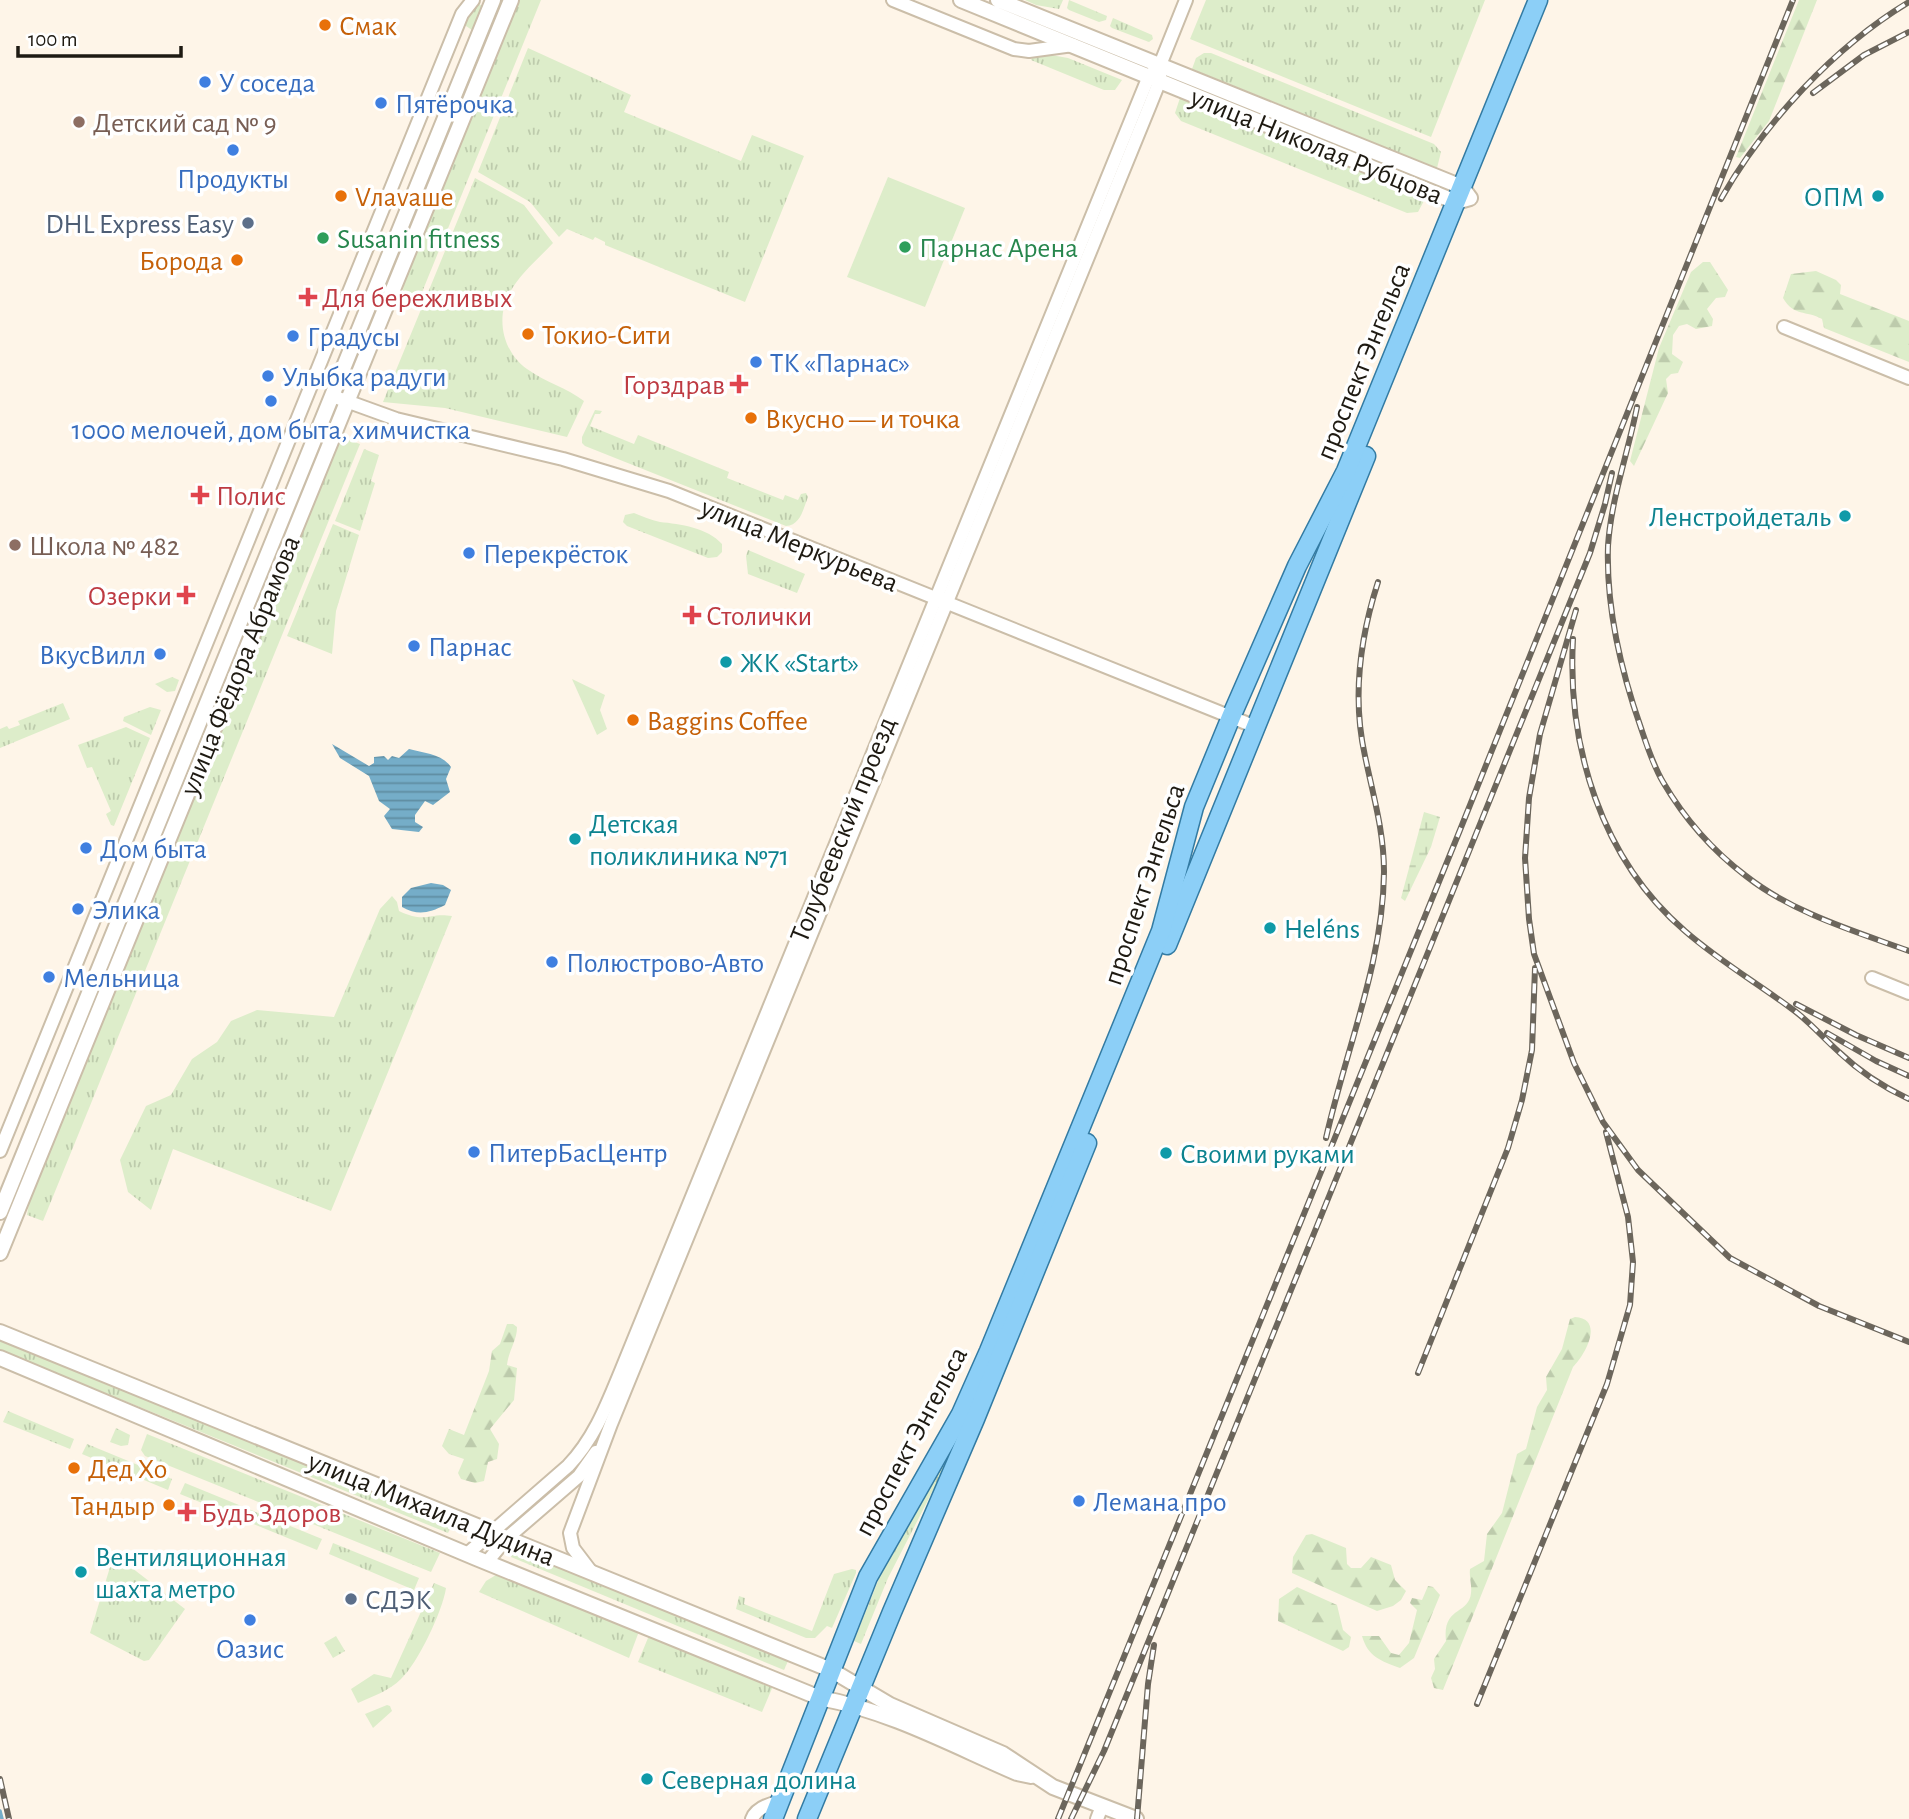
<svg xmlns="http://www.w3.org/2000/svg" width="1909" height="1819" font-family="'Alegreya Sans',sans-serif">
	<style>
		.grass { fill: url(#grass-tufts) }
		.forest { fill: url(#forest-firs) }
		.wetland { fill: url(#wetland-marsh) }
		.park { fill: #ddedca }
		.water { fill: url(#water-rules) }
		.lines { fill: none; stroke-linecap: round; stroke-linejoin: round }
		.stream { stroke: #75adc8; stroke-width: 3.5 }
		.minor-casing { stroke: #cbbea9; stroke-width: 16 }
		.tertiary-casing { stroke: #cbbea9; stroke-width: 18 }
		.primary-casing { stroke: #337ba3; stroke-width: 21 }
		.minor { stroke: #fff; stroke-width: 12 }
		.tertiary { stroke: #fff; stroke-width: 14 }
		.primary { stroke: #8ccff7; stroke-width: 18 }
		.rail-casing { stroke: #6c665c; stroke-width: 6 }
		.rail { stroke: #fff; stroke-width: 3.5; stroke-dasharray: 10; stroke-linecap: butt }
		.food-dot { fill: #e8710a; stroke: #fff; stroke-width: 2.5 }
		.shop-dot { fill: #3f7fe0; stroke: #fff; stroke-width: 2.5 }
		.education-dot { fill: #8d6e63; stroke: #fff; stroke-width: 2.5 }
		.culture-dot { fill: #0f9aa8; stroke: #fff; stroke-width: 2.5 }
		.service-dot { fill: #5c6f8a; stroke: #fff; stroke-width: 2.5 }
		.leisure-dot { fill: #2e9e5b; stroke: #fff; stroke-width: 2.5 }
		.health-dot { fill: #e0444e; stroke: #fff; stroke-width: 2.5 }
		.labels { text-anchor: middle; stroke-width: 7; stroke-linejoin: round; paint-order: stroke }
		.food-label { font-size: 28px; fill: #c56008; stroke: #fff; text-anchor: start }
		.shop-label { font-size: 28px; fill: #366cbe; stroke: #fff; text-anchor: start }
		.education-label { font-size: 28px; fill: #785e54; stroke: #fff; text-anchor: start }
		.street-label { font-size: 28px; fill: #1e1a12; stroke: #fff }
		.culture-label { font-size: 28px; fill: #0d838f; stroke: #fff; text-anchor: start }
		.service-label { font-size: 28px; fill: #4e5e75; stroke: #fff; text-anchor: end }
		.leisure-label { font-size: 28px; fill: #27864d; stroke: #fff; text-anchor: start }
		.health-label { font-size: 28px; fill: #be3a42; stroke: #fff; text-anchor: start }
	</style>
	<defs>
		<pattern id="grass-tufts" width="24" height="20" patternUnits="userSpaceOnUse" patternTransform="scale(1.75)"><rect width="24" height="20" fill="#ddedca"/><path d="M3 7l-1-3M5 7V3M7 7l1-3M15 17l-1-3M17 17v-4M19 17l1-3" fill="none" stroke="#bdcbac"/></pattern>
		<pattern id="forest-firs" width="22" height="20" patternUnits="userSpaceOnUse" patternTransform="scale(1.75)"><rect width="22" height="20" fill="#ddedca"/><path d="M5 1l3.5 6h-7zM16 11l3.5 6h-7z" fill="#bdcbac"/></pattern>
		<pattern id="wetland-marsh" width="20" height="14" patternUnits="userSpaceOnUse" patternTransform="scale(1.75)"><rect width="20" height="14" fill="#ddedca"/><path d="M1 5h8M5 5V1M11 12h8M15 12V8" fill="none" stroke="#bdcbac"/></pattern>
		<pattern id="water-rules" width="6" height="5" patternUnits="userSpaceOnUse" patternTransform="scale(1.75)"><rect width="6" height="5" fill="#75adc8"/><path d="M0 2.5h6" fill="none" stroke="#5f8ca1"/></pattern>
	</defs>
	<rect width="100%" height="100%" fill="#fef5e8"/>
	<g class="grass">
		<path d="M520,0H541L418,302L402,296L406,271L504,29Z"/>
		<path d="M1025,0H1063L1059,9L1036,5Z"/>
		<path d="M1069,0L1107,16L1106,20L1099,22L1069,10L1067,8Z"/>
		<path d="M1206,0H1485L1431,137L1190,39Z"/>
		<path d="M479,4L482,6L472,30L466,26V21Z"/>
		<path d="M1113,18L1152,35L1153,39L1149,42L1112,28L1110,26Z"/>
		<path d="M528,48L631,95L624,112L741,161L752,135L804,156L745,302L605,245V242L595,237L593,240L567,229L559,237L530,202L478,172Z"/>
		<path d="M1204,53H1211L1434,144L1441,152L1437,168L1192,69L1196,58Z"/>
		<path d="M1051,55L1068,58L1122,80L1115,90H1104L1031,60L1032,58Z"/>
		<path d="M1180,98L1426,197L1418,212L1407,213L1181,121L1175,113Z"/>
		<path d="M475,178L524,205L553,243C539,258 520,274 510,292C495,318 503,352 527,369C545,382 567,388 584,401L567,437L445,408L383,402Z"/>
		<path d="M595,410L602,411L600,414H595L590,426L634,444L638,435L729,472L727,478L783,500L785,495L798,500L801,494L806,493L808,497C803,509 801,525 786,526L585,446L582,443V437Z"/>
		<path d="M338,436L360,444L43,1221L27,1215L31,1191Z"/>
		<path d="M364,449L379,455L371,481L375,483L360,531L335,521Z"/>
		<path d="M634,513C642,516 651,520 660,522C680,524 708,528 722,544V552L717,557L708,558L627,526L623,522L625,515Z"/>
		<path d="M333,524L359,535L336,611L332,654L287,636Z"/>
		<path d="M748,550L805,574L797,593L748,574L746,556Z"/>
		<path d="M172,677L179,680L175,691L167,692L155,684Z"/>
		<path d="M63,703L70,719L0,748V729L7,726L9,729L20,725L18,721Z"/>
		<path d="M150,707L161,710L151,735L123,721L124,717Z"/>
		<path d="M126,727L150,738L114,826L111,825L106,814L111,811L92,767L87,768L78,745Z"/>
		<path d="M392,896L397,902L399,911C426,924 429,912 452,916L331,1211L173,1149L151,1210L128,1192L120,1160L146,1106L171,1095L192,1059L217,1042L231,1021L257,1010L334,1017L380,909Z"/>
		<path d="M0,1341L452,1524L448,1533L0,1350Z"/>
		<path d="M8,1411L74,1439L70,1449L3,1422Z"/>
		<path d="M116,1428L130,1435L128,1445L121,1446L110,1442Z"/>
		<path d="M147,1434L440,1553L431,1572L145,1456L141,1450Z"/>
		<path d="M87,1444L172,1479L168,1490L82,1454Z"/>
		<path d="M941,1465L945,1467L888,1578L861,1644L854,1641L880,1576Z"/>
		<path d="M185,1483L322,1539L317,1550L180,1494Z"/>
		<path d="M333,1543L419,1578L414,1590L329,1554Z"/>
		<path d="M513,1548L788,1661L784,1670L511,1557L508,1551Z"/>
		<path d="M114,1554L185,1609L149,1660L144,1661L90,1633Z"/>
		<path d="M852,1569L856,1570V1573L832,1628L827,1626L815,1638H806L736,1609L739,1596L745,1598L744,1604L812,1631L834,1574Z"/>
		<path d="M496,1575H503L637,1630L638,1634L629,1658L479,1592L486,1581Z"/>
		<path d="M434,1583L446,1588C443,1610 418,1663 401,1679C389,1691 373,1696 358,1703L351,1689L374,1674L391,1678Z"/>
		<path d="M336,1636L345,1651L333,1658L324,1643Z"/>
		<path d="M651,1636L773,1686L762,1712L638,1662L648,1638Z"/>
		<path d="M387,1705L390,1706L392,1711L373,1728L365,1714Z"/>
	</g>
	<g class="forest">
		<path d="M1799,0H1817L1769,121L1740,158L1736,157Z"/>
		<path d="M1703,262H1710L1728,290L1725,297L1716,298L1707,309L1713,319L1712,326L1696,329L1687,324L1679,326L1673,335L1672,354L1683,362L1678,373L1671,374L1666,379L1668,393L1634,466L1630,461L1659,348L1691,272Z"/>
		<path d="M1816,271L1836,280L1841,285L1840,294L1909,321V362L1824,328L1822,319C1806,310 1794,317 1783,298L1791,274Z"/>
		<path d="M1575,1317C1605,1319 1585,1355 1573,1367L1443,1690L1434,1688L1431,1678L1435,1669L1434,1659L1446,1641C1442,1606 1469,1615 1471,1593C1472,1585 1469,1578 1470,1569L1484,1561L1487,1534L1502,1513L1517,1454L1526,1449L1537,1407L1547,1390L1546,1377L1562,1349L1570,1319Z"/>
		<path d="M507,1324H513L517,1327C517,1341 509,1349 507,1365L517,1368L514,1400L490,1429L499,1444L497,1459L488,1462L484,1481L475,1483L461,1479L458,1473L464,1459L449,1454L442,1446L449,1429L464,1435L489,1371L492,1351L500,1344Z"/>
		<path d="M1312,1534L1346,1548L1347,1564L1351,1568H1361L1371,1557L1391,1565L1395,1580L1406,1591L1401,1600L1393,1606L1377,1611L1292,1573L1293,1557L1306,1535Z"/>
		<path d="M1428,1586L1433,1587L1440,1595L1414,1658L1400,1668C1381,1661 1368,1657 1362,1636H1379L1391,1653L1399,1655L1409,1643L1417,1610L1410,1603L1412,1598L1422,1600Z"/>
		<path d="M1297,1587L1337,1605L1343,1630L1351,1637L1349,1647L1343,1651L1278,1621L1279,1599Z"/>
	</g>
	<path class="wetland" d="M1424,812L1440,817L1431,847L1405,901L1401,898Z"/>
	<g class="park">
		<path d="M888,177L965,208L925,307L847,277Z"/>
		<path d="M572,679L605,695L600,710L607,729L597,735Z"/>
	</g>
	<g class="water">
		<path d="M332,744L369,766L374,763V757L384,756L388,760L392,756L399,758L409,749C424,753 442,754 451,767L446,779L450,792L433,805L425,801L415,815V822L423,827L419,832L392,829L384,816L390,809L379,801L369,776L340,758Z"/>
		<path d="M431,883L443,885L451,890L445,905C429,913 418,916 402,907V897L411,888Z"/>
	</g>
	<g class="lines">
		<path class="stream" d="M0,1811L2,1819"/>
		<g class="minor-casing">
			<g id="minor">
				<path d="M893,0L1014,49L1029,51L1073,45"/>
				<path d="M1784,327L1909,378"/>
				<path d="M338,398L396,419L563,459L669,491L1256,727"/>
				<path d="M1872,978L1909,993"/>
				<path d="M0,1151L462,14L473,0"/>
				<path d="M467,1554L568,1466C594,1439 607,1405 621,1371L1149,76L1160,65L1186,0"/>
				<path d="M487,1562L506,1539L579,1476L596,1452"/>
				<path d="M592,1573L573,1548L570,1533L611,1424L1150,105L1160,80V72"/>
				<path d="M752,1819C756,1808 769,1804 779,1802"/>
				<path d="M1097,1819L1102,1806"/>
			</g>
		</g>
		<g class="tertiary-casing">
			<g id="tertiary">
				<path d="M961,0L1456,202L1470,198L1462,187L998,0"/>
				<path d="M0,1212L493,0"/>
				<path d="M0,1253L511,0"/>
				<path d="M0,1332L831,1670L890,1705L1003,1754L1053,1787L1136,1819"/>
				<path d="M0,1358L476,1558L820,1698C890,1711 952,1745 1017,1773L1031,1776"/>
			</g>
		</g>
		<g class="primary-casing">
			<g id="primary">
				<path d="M1167,945L1366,456"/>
				<path d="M773,1819L868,1577L961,1414L989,1351L1161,931L1194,807L1231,717L1297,566L1346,471L1538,0"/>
				<path d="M807,1819L892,1612L975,1419L1087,1143"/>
			</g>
		</g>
		<use href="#minor" class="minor"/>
		<use href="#tertiary" class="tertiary"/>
		<use href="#primary" class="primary"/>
		<g class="rail-casing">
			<g id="rail">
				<path d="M1813,93L1864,55L1909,32"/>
				<path d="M1721,199C1764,123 1834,47 1909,2"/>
				<path d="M1637,407C1628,453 1611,499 1608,546C1606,607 1621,671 1641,728C1647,746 1653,765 1663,782C1684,818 1713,851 1746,876C1793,913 1854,931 1909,951"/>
				<path d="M1576,610L1540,734L1529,798L1525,858L1529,919L1534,954L1574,1063L1603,1122L1638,1170L1730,1258L1819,1306L1909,1342"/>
				<path d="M1573,639C1567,746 1601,859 1685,931C1718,960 1757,983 1792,1009C1809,1021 1823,1038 1839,1052C1860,1072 1883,1087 1909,1099"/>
				<path d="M1796,1004L1856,1035L1909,1058"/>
				<path d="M1827,1033L1876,1061L1909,1076"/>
				<path d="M1326,1138C1346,1049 1383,963 1384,872C1384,831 1373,795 1365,756C1352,698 1360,638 1378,582"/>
				<path d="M1418,1373L1508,1148L1522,1100L1532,1050L1535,968"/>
				<path d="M1477,1704L1607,1384L1630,1305L1633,1262L1628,1217L1606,1132"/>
				<path d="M0,1779L9,1819"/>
				<path d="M1058,1819L1460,830L1793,0"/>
				<path d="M1071,1819L1104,1751L1590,553L1605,504L1612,473"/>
				<path d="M1137,1819L1148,1684L1154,1645"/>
			</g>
		</g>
		<use href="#rail" class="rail"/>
	</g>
	<g class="food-dot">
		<circle cx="325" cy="25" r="7"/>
		<circle cx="341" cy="196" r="7"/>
		<circle cx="237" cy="260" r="7"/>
		<circle cx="528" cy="334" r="7"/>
		<circle cx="751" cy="418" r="7"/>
		<circle cx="633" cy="720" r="7"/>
		<circle cx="74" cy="1468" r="7"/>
		<circle cx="169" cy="1505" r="7"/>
	</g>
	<g class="shop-dot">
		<circle cx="205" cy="82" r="7"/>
		<circle cx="381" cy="103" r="7"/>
		<circle cx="233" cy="150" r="7"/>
		<circle cx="293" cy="336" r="7"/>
		<circle cx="756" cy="362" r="7"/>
		<circle cx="268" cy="376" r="7"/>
		<circle cx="271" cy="401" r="7"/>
		<circle cx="469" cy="553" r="7"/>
		<circle cx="414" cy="646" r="7"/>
		<circle cx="160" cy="654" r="7"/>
		<circle cx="86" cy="848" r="7"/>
		<circle cx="78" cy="909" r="7"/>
		<circle cx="552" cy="962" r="7"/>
		<circle cx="49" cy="977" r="7"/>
		<circle cx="474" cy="1152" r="7"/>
		<circle cx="1079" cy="1501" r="7"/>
		<circle cx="250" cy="1620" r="7"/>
	</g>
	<g class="education-dot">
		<circle cx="79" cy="122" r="7"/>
		<circle cx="15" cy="545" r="7"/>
	</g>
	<g class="culture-dot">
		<circle cx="1878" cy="196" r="7"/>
		<circle cx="1845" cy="516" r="7"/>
		<circle cx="726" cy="662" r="7"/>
		<circle cx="575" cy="839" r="7"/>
		<circle cx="1270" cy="928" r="7"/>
		<circle cx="1166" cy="1153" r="7"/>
		<circle cx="81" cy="1572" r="7"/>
		<circle cx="647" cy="1779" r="7"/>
	</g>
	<g class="service-dot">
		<circle cx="248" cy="223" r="7"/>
		<circle cx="351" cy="1599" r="7"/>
	</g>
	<g class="leisure-dot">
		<circle cx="323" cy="238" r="7"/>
		<circle cx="905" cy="247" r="7"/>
	</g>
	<g class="health-dot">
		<path d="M304.5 286.5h7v7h7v7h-7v7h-7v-7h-7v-7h7z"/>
		<path d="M735.5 373.5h7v7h7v7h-7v7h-7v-7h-7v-7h7z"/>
		<path d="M196.5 484.5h7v7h7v7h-7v7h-7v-7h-7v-7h7z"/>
		<path d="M182.5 584.5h7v7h7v7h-7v7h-7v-7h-7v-7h7z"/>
		<path d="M688.5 604.5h7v7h7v7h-7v7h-7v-7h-7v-7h7z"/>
		<path d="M183.5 1501.5h7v7h7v7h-7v7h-7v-7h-7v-7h7z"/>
	</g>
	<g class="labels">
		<g class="food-label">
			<text x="339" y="35">Смак</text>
			<text x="355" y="206">Vлаvаше</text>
			<text x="223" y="270" text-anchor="end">Борода</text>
			<text x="542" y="344">Токио-Сити</text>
			<text x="765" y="428">Вкусно — и точка</text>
			<text x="647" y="730">Baggins Coffee</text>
			<text x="88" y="1478">Дед Хо</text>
			<text x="155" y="1515" text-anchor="end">Тандыр</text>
		</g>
		<g class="shop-label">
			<text x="219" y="92">У соседа</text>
			<text x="395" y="113">Пятёрочка</text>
			<text x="233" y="188" text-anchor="middle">Продукты</text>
			<text x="307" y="346">Градусы</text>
			<text x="770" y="372">ТК «Парнас»</text>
			<text x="282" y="386">Улыбка радуги</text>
			<text x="271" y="439" text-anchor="middle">1000 мелочей, дом быта, химчистка</text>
			<text x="483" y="563">Перекрёсток</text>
			<text x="428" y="656">Парнас</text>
			<text x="146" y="664" text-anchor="end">ВкусВилл</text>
			<text x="100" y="858">Дом быта</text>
			<text x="92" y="919">Элика</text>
			<text x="566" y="972">Полюстрово-Авто</text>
			<text x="63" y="987">Мельница</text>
			<text x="488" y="1162">ПитерБасЦентр</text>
			<text x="1093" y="1511">Лемана про</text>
			<text x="250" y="1658" text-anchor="middle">Оазис</text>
		</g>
		<g class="education-label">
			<text x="93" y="132">Детский сад № 9</text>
			<text x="29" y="555">Школа № 482</text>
		</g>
		<g class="street-label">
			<text transform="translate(1317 145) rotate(22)" y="10">улица Николая Рубцова</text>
			<text transform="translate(1362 361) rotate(-68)" y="10">проспект Энгельса</text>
			<text transform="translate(800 544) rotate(22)" y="10">улица Меркурьева</text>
			<text transform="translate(239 665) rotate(-68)" y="10">улица Фёдора Абрамова</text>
			<text transform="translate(842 829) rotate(-68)" y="10">Толубеевский проезд</text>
			<text transform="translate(1143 884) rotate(-72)" y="10">проспект Энгельса</text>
			<text transform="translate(910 1441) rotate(-62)" y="10">проспект Энгельса</text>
			<text transform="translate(432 1508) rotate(22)" y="10">улица Михаила Дудина</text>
		</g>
		<g class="culture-label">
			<text x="1864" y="206" text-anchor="end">ОПМ</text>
			<text x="1831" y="526" text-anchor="end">Ленстройдеталь</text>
			<text x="740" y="672">ЖК «Start»</text>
			<text x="589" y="833">Детская<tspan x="589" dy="32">поликлиника №71</tspan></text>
			<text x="1284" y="938">Heléns</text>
			<text x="1180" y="1163">Своими руками</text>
			<text x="95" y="1566">Вентиляционная<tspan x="95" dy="32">шахта метро</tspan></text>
			<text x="661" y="1789">Северная долина</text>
		</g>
		<g class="service-label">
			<text x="234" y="233">DHL Express Easy</text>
			<text x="365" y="1609" text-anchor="start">СДЭК</text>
		</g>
		<g class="leisure-label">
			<text x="337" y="248">Susanin fitness</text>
			<text x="919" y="257">Парнас Арена</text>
		</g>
		<g class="health-label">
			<text x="322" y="307">Для бережливых</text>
			<text x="725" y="394" text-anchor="end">Горздрав</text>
			<text x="216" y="505">Полис</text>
			<text x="172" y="605" text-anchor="end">Озерки</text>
			<text x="706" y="625">Столички</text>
			<text x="201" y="1522">Будь Здоров</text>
		</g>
	</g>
	<path d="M18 46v10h163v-10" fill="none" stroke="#1e1a12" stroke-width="3.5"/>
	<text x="28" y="46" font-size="21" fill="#1e1a12" stroke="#ffffff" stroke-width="5" paint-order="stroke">100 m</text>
</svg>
